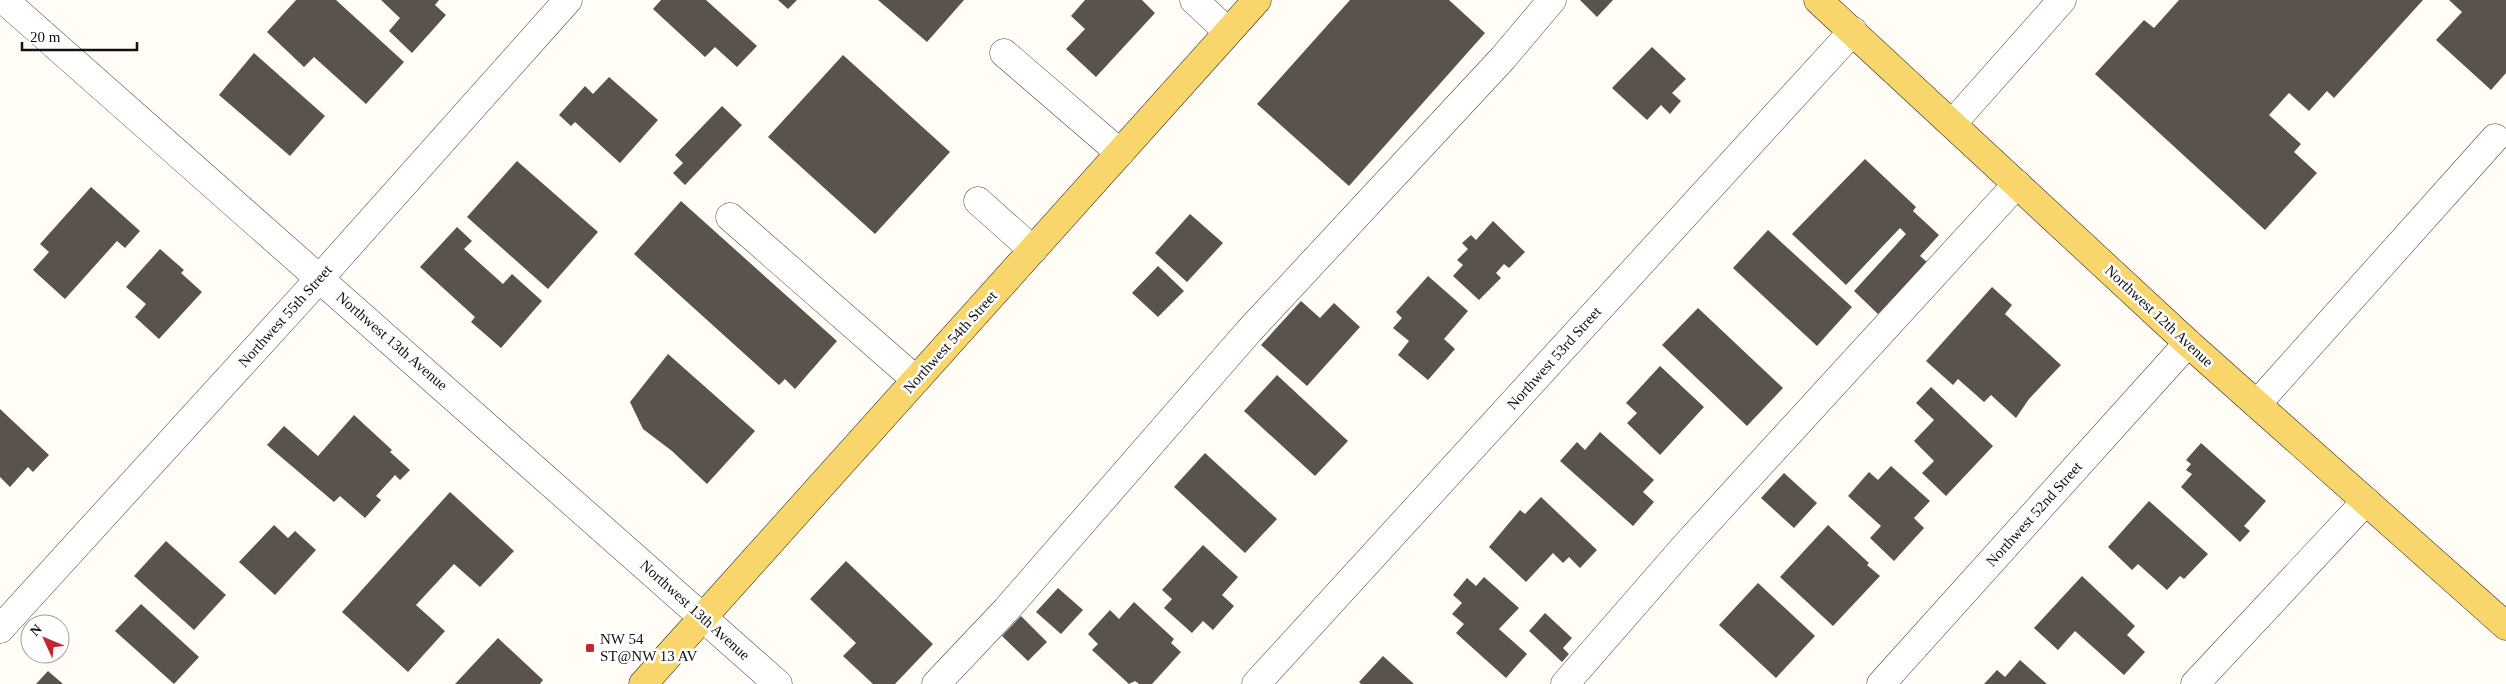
<svg xmlns="http://www.w3.org/2000/svg" width="2506" height="684" font-family="'Times New Roman',serif">
	<style>
		.building { fill: #5a524d }
		.lines { fill: none; stroke-linecap: round; stroke-linejoin: round }
		.minor-casing { stroke: #444; stroke-width: 29 }
		.major-casing { stroke: #222; stroke-width: 29 }
		.minor { stroke: #fff; stroke-width: 28 }
		.major { stroke: #f9d66b; stroke-width: 28 }
		.poi-dot { fill: #c4262e; stroke: #fff; stroke-width: 2 }
		.labels { text-anchor: middle; stroke-width: 5; stroke-linejoin: round; paint-order: stroke }
		.street-label { font-size: 15px; fill: #111; stroke: #fff }
		.poi-label { font-size: 15px; fill: #111; stroke: #fff; text-anchor: start }
	</style>
	<rect width="100%" height="100%" fill="#fffdf5"/>
	<g class="building">
		<path d="M296,0H336L404,62L366,104L314,57L304,67L267,32Z"/>
		<path d="M381,0H439L435,5L446,15L412,53L389,31L400,18Z"/>
		<path d="M661,0H706L757,46L737,67L715,47L705,57L653,9Z"/>
		<path d="M778,0H797L788,9Z"/>
		<path d="M878,0H964L927,42Z"/>
		<path d="M1085,0H1142L1155,13L1096,77L1066,49L1085,29L1071,16Z"/>
		<path d="M1350,0H1449L1485,33L1349,186L1257,104Z"/>
		<path d="M1580,0H1613L1597,17Z"/>
		<path d="M2179,0H2423L2334,98L2327,91L2309,111L2289,93L2269,115L2301,144L2294,152L2317,173L2265,230L2095,74L2144,20L2154,28Z"/>
		<path d="M2449,0H2506V73L2491,90L2436,40L2462,12Z"/>
		<path d="M1652,47L1686,79L1672,93L1681,101L1675,108L1670,114L1661,105L1647,120L1612,88Z"/>
		<path d="M254,53L325,116L290,156L219,95Z"/>
		<path d="M843,55L950,152L875,234L768,137Z"/>
		<path d="M609,77L658,120L620,163L575,122L571,126L559,115L585,86L593,94Z"/>
		<path d="M722,106L742,125L685,185L673,173L683,163L675,155Z"/>
		<path d="M1865,159L1916,207L1913,211L1939,235L1920,256L1927,262L1878,314L1854,291L1906,234L1900,228L1846,285L1792,234Z"/>
		<path d="M517,161L598,232L548,289L467,217Z"/>
		<path d="M91,187L140,231L125,248L117,241L65,299L33,270L49,252L40,244Z"/>
		<path d="M681,201L837,341L795,389L785,379L779,385L634,254Z"/>
		<path d="M1190,214L1223,243L1187,282L1155,253Z"/>
		<path d="M1493,221L1525,252L1509,268L1504,264L1496,273L1501,278L1479,300L1453,276L1463,265L1457,260L1468,249L1462,243L1471,235L1476,240Z"/>
		<path d="M457,227L472,241L464,249L503,284L512,274L542,301L501,348L471,322L475,317L420,267Z"/>
		<path d="M1768,230L1852,307L1817,346L1733,268Z"/>
		<path d="M160,249L184,270L181,273L202,292L159,339L135,317L146,304L126,287Z"/>
		<path d="M1158,266L1184,291L1158,317L1132,293Z"/>
		<path d="M1428,276L1468,311L1444,339L1455,349L1428,380L1398,355L1409,341L1393,328L1402,318L1396,312Z"/>
		<path d="M1992,287L2012,305L2005,314L2061,365L2029,399L2016,418L1991,395L1984,402L1958,379L1953,385L1926,361Z"/>
		<path d="M1301,301L1320,318L1334,303L1360,327L1307,386L1261,345Z"/>
		<path d="M1698,308L1783,388L1747,426L1662,345Z"/>
		<path d="M668,354L755,431L707,484L672,451L643,429L630,402Z"/>
		<path d="M1660,366L1704,407L1660,455L1627,423L1637,413L1626,403Z"/>
		<path d="M1277,375L1348,441L1315,476L1244,411Z"/>
		<path d="M1931,387L1993,446L1946,496L1922,473L1934,461L1914,441L1934,420L1916,403Z"/>
		<path d="M0,409L49,455L33,472L28,467L10,487L0,477Z"/>
		<path d="M354,415L392,450L390,452L410,470L400,480L395,475L376,496L381,500L365,518L340,496L334,502L267,445L284,426L318,456Z"/>
		<path d="M1600,432L1654,480L1643,492L1654,502L1633,526L1560,461L1577,442L1585,450Z"/>
		<path d="M2201,443L2266,501L2244,526L2250,531L2240,542L2181,487L2192,474L2186,470L2191,464L2186,460Z"/>
		<path d="M1205,453L1277,519L1245,553L1174,487Z"/>
		<path d="M1891,466L1930,501L1914,518L1924,528L1894,561L1870,538L1881,526L1848,496L1869,472L1878,480Z"/>
		<path d="M1784,473L1817,503L1794,528L1761,498Z"/>
		<path d="M450,492L514,551L480,587L454,564L416,605L445,631L408,672L342,612Z"/>
		<path d="M1541,497L1597,550L1580,568L1569,557L1563,563L1553,553L1526,582L1489,547L1520,510L1525,514Z"/>
		<path d="M2149,501L2208,554L2184,579L2180,576L2167,590L2138,564L2132,570L2108,547Z"/>
		<path d="M274,525L288,538L295,531L316,550L275,595L239,562Z"/>
		<path d="M1828,525L1869,563L1867,565L1880,576L1833,626L1780,577Z"/>
		<path d="M166,541L226,595L194,630L134,576Z"/>
		<path d="M1203,545L1238,577L1222,595L1234,606L1213,630L1203,621L1192,633L1164,608L1172,599L1162,590Z"/>
		<path d="M846,561L933,644L895,684H873L843,656L856,643L810,599Z"/>
		<path d="M2082,576L2135,626L2127,635L2145,652L2124,675L2075,631L2058,650L2034,628Z"/>
		<path d="M1484,577L1519,608L1499,629L1527,654L1506,678L1456,633L1464,624L1452,614L1462,603L1453,595L1467,578L1476,586Z"/>
		<path d="M1758,583L1815,636L1776,678L1719,625Z"/>
		<path d="M1058,588L1083,610L1061,634L1036,612Z"/>
		<path d="M1134,602L1174,639L1171,643L1181,652L1152,684H1139L1135,681L1129,684L1092,650L1098,644L1088,634L1110,610L1119,619Z"/>
		<path d="M141,604L199,657L174,684L115,631Z"/>
		<path d="M1545,613L1572,638L1563,648L1569,654L1562,662L1529,631Z"/>
		<path d="M1021,616L1047,642L1028,661L1002,636Z"/>
		<path d="M498,638L543,680L540,684H455Z"/>
		<path d="M1383,656L1414,684H1361L1359,682Z"/>
		<path d="M2020,660L2047,684H1984L1997,670L2005,677Z"/>
		<path d="M48,671L63,684H36Z"/>
	</g>
	<g class="lines">
		<g class="minor-casing">
			<g id="minor">
				<path d="M4,0L778,684"/>
				<path d="M1194,0L1228,32"/>
				<path d="M1004,53L1120,153"/>
				<path d="M1952,124L2062,0"/>
				<path d="M978,201L1033,250"/>
				<path d="M730,217L916,380"/>
				<path d="M2257,404L2495,138"/>
				<path d="M0,629L320,278L568,0"/>
				<path d="M936,684L1006,610L1249,331L1503,58L1552,0"/>
				<path d="M1256,684L1853,31"/>
				<path d="M1565,684L1687,544L2017,184"/>
				<path d="M1881,684L2188,343"/>
				<path d="M2195,684L2366,501"/>
			</g>
		</g>
		<g class="major-casing">
			<g id="major">
				<path d="M1818,0L2188,343L2506,626"/>
				<path d="M643,684L1257,0"/>
			</g>
		</g>
		<use href="#minor" class="minor"/>
		<use href="#major" class="major"/>
	</g>
	<rect class="poi-dot" x="585" y="643" width="10" height="10" rx="2.5"/>
	<g class="labels">
		<g class="street-label">
			<text transform="translate(285 316) rotate(-48)" y="5">Northwest 55th Street</text>
			<text transform="translate(2159 316) rotate(43)" y="5">Northwest 12th Avenue</text>
			<text transform="translate(392 341) rotate(41)" y="5">Northwest 13th Avenue</text>
			<text transform="translate(950 342) rotate(-48)" y="5">Northwest 54th Street</text>
			<text transform="translate(1554 358) rotate(-48)" y="5">Northwest 53rd Street</text>
			<text transform="translate(2034 514) rotate(-48)" y="5">Northwest 52nd Street</text>
			<text transform="translate(695 610) rotate(42)" y="5">Northwest 13th Avenue</text>
		</g>
		<g class="poi-label">
			<text x="600" y="644">NW 54<tspan x="600" dy="17">ST@NW 13 AV</tspan></text>
		</g>
	</g>
	<g transform="translate(45 639) rotate(314)"><circle r="24" fill="#ffffff" stroke="#a0a0a0"/>
	<path d="M0-4L9 19L0 12L-9 19Z" fill="#c4262e"/>
	<text y="-8" font-size="14" font-weight="bold" text-anchor="middle" fill="#111111">N</text>
	</g>
	<path d="M22 42v8h115v-8" fill="none" stroke="#111111" stroke-width="2.5"/>
	<text x="30" y="42" font-size="15" fill="#111111" stroke="#ffffff" stroke-width="4" paint-order="stroke">20 m</text>
</svg>
